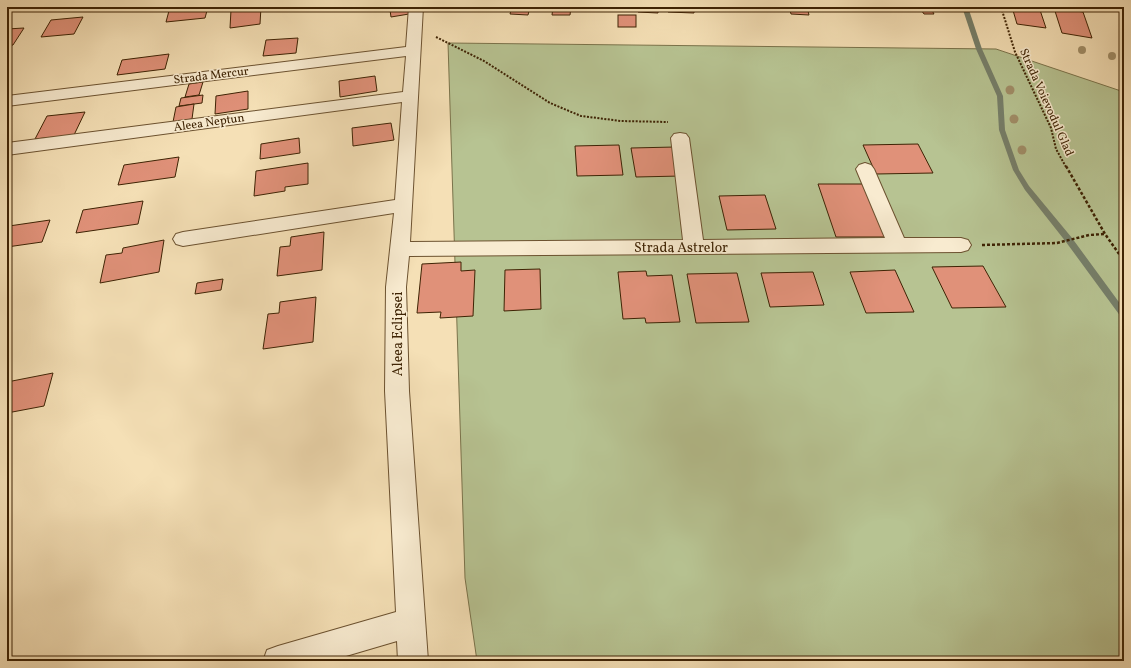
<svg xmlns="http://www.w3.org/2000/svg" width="1131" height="668" font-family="Vollkorn,serif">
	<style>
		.green { fill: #b7c392; stroke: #7a734b }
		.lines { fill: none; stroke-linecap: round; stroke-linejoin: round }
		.stream { fill: #767f6a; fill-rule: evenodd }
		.building { fill: #e09179; stroke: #3e2304 }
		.minor-casing { stroke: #6c5230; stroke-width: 2 }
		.path-far1 { stroke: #3e2304; stroke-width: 2; stroke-dasharray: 2 1.5; stroke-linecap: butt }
		.path { stroke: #3e2304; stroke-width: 2.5; stroke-dasharray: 3 2; stroke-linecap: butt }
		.minor { fill: #f8ebd0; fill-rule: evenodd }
		.tree { fill: #a18e68 }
		.labels { text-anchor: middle; stroke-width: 3; stroke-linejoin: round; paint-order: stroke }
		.far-street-label { font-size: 12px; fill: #3e2304; stroke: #f8ebd0 }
		.street-label { font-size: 14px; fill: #3e2304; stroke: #f8ebd0 }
	</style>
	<rect width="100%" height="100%" fill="#f5e0b6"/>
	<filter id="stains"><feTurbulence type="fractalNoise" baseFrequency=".005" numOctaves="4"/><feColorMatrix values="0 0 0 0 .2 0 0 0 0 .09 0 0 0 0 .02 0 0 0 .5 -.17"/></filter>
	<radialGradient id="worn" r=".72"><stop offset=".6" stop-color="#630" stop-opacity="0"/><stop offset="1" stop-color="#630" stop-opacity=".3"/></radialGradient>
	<path class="green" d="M448,43L996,49L1124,92V661H477L465,578Z"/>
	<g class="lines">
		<path class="stream" d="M962,7H968L982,49L1003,96L1005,130L1019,170L1029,186L1072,238L1124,309V318L1121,317L1066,242L1025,190L1013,170L999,130L997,96L976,49Z"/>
	</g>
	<g class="building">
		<path d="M170,7H208L205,18L166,22Z"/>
		<path d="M252,7H261L260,24L230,28L231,10Z"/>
		<path d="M407,7L409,14L391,17L390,10Z"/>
		<path d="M512,7H530L528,15L510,14Z"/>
		<path d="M553,7H571L570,15H552Z"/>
		<path d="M638,7H658V13L638,12Z"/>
		<path d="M668,7H694V13L668,12Z"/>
		<path d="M729,7H755V10L729,9Z"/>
		<path d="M789,7H807L809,15L791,14Z"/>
		<path d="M919,7H930L934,14H924Z"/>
		<path d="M1012,7H1039L1046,28L1017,24Z"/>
		<path d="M1054,8L1083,12L1092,38L1062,33Z"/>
		<rect x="618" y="15" width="18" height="12"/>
		<path d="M83,17L74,34L41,37L51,20Z"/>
		<path d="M24,28L13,45L7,46V29Z"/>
		<path d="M298,38L296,53L263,56L266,40Z"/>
		<path d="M169,54L165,69L117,75L122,60Z"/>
		<path d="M375,76L377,91L340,97L339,81Z"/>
		<path d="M203,82L199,95L185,97L189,84Z"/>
		<path d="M248,91V109L215,114L216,96Z"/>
		<path d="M203,95L202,103L179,106L181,98Z"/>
		<path d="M194,104L192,119L173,122L176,107Z"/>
		<path d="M85,112L74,135L35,139L47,116Z"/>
		<path d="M391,123L394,140L353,146L352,128Z"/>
		<path d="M299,138L300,153L260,159L261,144Z"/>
		<path d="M918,144L933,173L876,174L863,145Z"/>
		<path d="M619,145L623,175L577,176L575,146Z"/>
		<path d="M675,147L681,176L636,177L631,148Z"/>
		<path d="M179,157L175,177L118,185L124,165Z"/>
		<path d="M308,163V184L285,187V191L254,196L256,171Z"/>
		<path d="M818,184H865L886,237H836Z"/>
		<path d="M765,195L776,229L727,230L719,196Z"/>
		<path d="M143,201L138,224L76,233L83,210Z"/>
		<path d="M50,220L42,242L7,247V230L9,226Z"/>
		<path d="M324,232L322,270L277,276L280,247L290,246L291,237Z"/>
		<path d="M164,240L159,272L100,283L106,255L122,253L123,248Z"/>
		<path d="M461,262V271L475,270L473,316L440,318L441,312L417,313L422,264Z"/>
		<path d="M983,266L1006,307L952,308L932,267Z"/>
		<path d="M540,269L541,309L504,311L505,270Z"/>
		<path d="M895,270L914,312L866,313L850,272Z"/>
		<path d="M646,271L647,276L672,275L680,322L646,323L645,318L623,319L618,272Z"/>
		<path d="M813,272L824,305L770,307L761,273Z"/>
		<path d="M737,273L749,322L696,323L687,274Z"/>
		<path d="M223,279L221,290L195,294L197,283Z"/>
		<path d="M316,297L313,342L263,349L268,314L279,313L280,302Z"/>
		<path d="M53,373L44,406L7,413V382Z"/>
	</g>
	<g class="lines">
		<g class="minor-casing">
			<path id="minor" d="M409,7H423L410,242L683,240L671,138L674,134L680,133L686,134L689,138L703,240L885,238L856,169L859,165L865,163L871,165L874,169L904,238H961L968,240L971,245L968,250L961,252L409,256L406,287L409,391L428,661H398L397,641L329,661H263L267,650L278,646L396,612L385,391L386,287L394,213L183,246L176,244L173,239L176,234L183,232L395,200L402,102L7,155V143L403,92L406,56L7,106V96L406,47Z"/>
		</g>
		<g class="path-far1">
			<path d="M1001,7L1015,52L1051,128L1056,149L1066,167"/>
			<path d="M436,37L484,61L550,103L581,116L621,121L668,122"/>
		</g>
		<g class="path">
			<path d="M1066,166L1105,234L1124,261"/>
			<path d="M982,245L1057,243L1089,235L1105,234"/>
		</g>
		<use href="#minor" class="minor"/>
	</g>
	<g class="tree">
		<circle cx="1082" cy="50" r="4"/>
		<circle cx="1112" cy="56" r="4"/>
		<circle cx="1010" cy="90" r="4.5"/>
		<circle cx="1014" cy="119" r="4.5"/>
		<circle cx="1022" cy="150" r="4.5"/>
	</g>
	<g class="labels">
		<g class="far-street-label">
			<text transform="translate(211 75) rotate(-7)" y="4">Strada Mercur</text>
			<text transform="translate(1047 102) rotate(66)" y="4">Strada Voievodul Glad</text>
			<text transform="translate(209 122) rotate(-8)" y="4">Aleea Neptun</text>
		</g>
		<g class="street-label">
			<text x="681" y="252">Strada Astrelor</text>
			<text transform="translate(397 334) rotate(-90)" y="5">Aleea Eclipsei</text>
		</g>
	</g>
	<rect width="1131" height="668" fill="none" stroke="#f5e0b6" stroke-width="24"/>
	<rect x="8" y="8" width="1115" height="652" fill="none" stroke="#3e2304" stroke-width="2"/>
	<rect x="12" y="12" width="1107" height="644" fill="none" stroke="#3e2304"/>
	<rect width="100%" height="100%" filter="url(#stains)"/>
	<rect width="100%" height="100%" fill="url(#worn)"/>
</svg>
